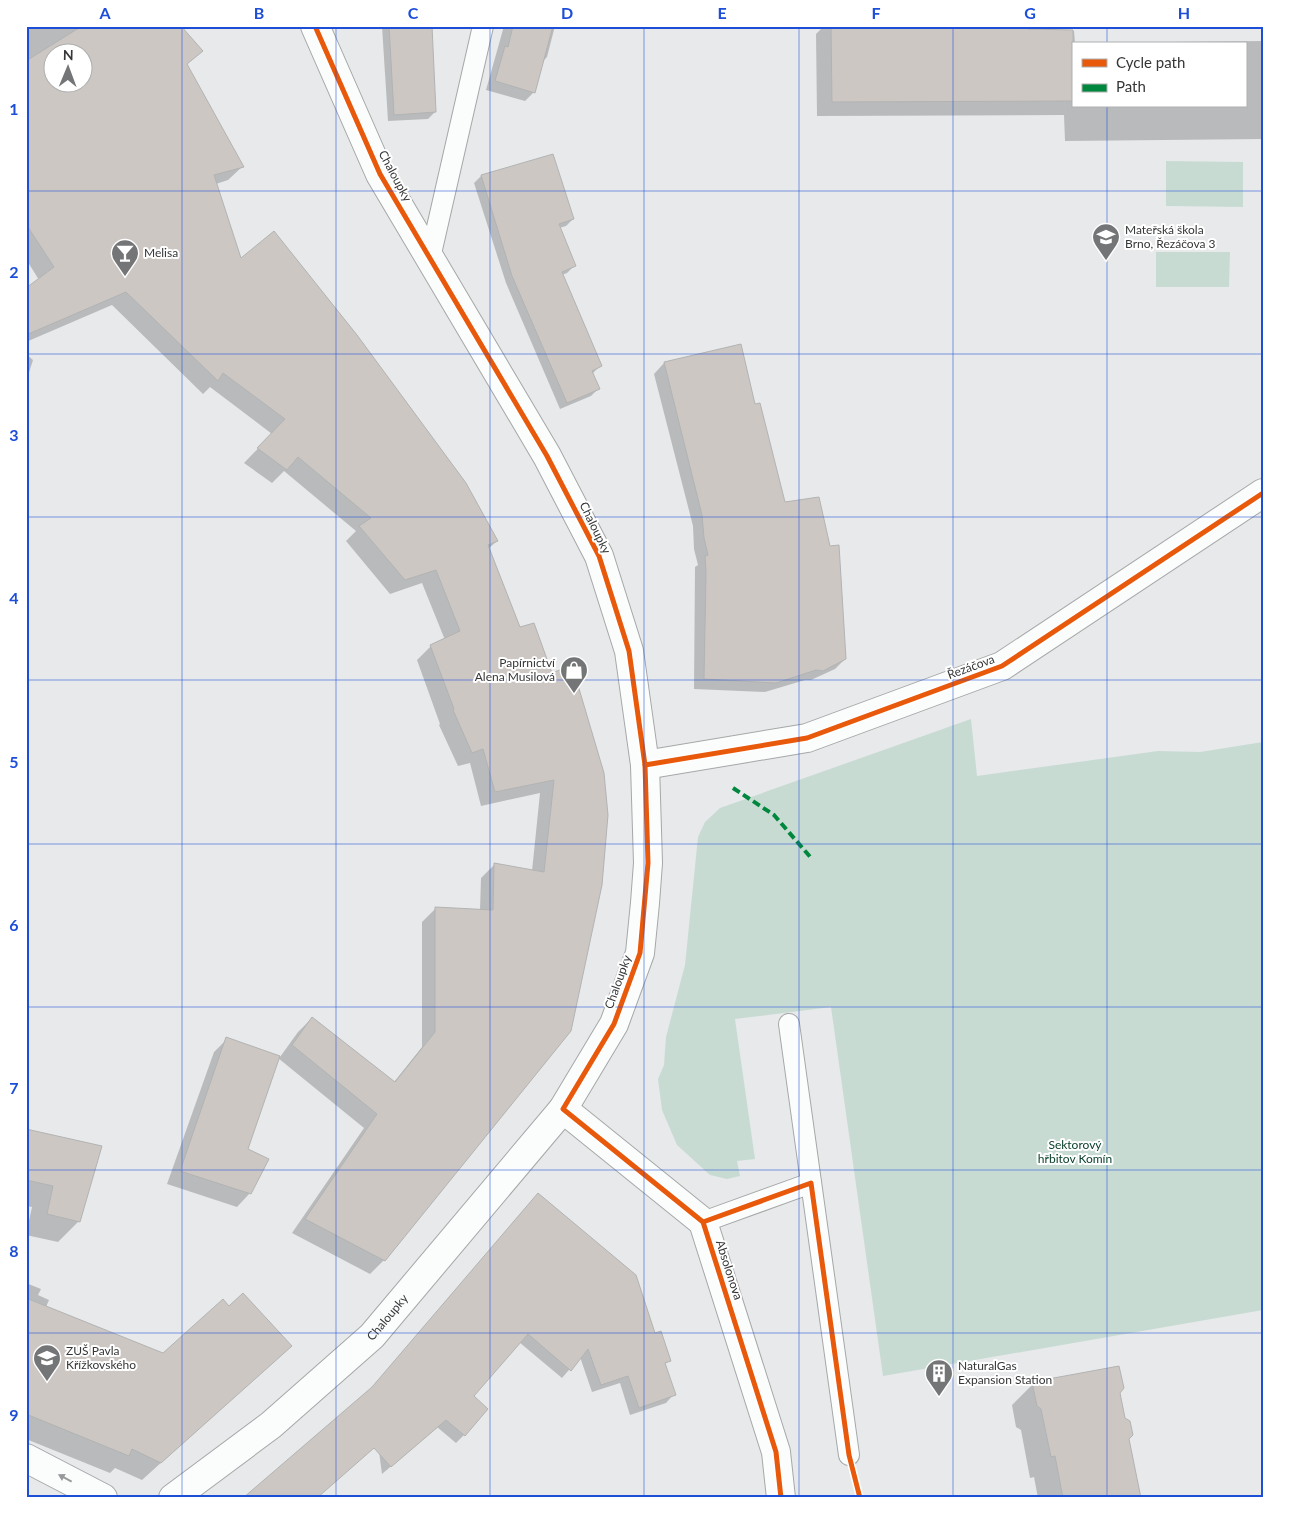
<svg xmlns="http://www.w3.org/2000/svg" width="1289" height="1524" font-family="Lato,sans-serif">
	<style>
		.green { fill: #c8dbd3 }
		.shadow { fill: #0003; fill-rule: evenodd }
		.building { fill: #cdc7c4; stroke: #b2b3b3; fill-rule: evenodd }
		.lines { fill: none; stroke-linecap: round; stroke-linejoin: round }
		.lane-casing { stroke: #a6a7a8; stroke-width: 22 }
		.street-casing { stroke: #a6a7a8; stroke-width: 30 }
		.lane { stroke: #fbfcfc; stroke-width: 20 }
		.street { stroke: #fbfcfc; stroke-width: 28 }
		.quiet { stroke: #00873e; stroke-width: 4; stroke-dasharray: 8 4; stroke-linecap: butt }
		.cycleway-casing { stroke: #fff; stroke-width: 8 }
		.cycleway { stroke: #e8590c; stroke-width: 5 }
		.oneway { fill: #98999a }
		.grid { fill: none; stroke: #1d4ed8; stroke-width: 1; stroke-opacity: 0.55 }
		.labels { text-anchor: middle; stroke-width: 4; stroke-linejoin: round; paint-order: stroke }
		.street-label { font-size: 12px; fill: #353637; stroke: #fff }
		.poi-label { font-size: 12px; fill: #353637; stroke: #fff; text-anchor: start }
		.park-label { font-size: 12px; fill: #0a412b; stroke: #fff }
		.neatline { fill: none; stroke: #1d4ed8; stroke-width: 2 }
		.grid-label { font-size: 16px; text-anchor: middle; font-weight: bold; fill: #1d4ed8 }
	</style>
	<rect width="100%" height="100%" fill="#e7e9eb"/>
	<g class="green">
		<path d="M1166,161L1243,162V207L1166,206Z"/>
		<path d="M1156,252H1230L1229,287H1156Z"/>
		<path d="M971,719L977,776L1158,751L1200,752L1263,742V1310L883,1376L831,1007L735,1019L755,1159L737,1161L740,1176L727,1179L710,1175L677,1145L662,1110L658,1079L664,1065L666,1037L685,965L698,837L705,822L720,808Z"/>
	</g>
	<g class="shadow">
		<path d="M26,26H179L201,51L186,65L242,167L228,180L216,184L241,260L497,541L488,549L520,629L551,675L603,774L384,1260L370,1274L292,1233L364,1128L278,1058L247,1150L250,1193L237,1207L167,1184L214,1052L227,1039L280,1057L298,1032L312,1018L394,1082L422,1047V922L436,908L480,910L481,878L495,864L532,871L540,793L481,806L470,763L458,766L439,725L440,724L417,660L431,646L445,640L422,583L390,594L346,541L356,531L284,471L272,483L244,463L272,434L210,387L203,394L112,305L26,342V289L39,280L26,259ZM52,52H82V82H52Z"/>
		<path d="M382,26H431L435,112L428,119L388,121Z"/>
		<path d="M504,26H555L547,57L542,62L534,92L525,101L486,90Z"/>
		<path d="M824,26H1026V31H1074L1075,43L1263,41V139L1065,141L1064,115L817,116L816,34ZM1073,44H1245V106H1073Z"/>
		<path d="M481,176L573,219L566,226L559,228L574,266L567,273L562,275L600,366L592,374L598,389L591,396L560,409L506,283L474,183Z"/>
		<path d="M740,346L754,405L784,503L845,659L835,669L811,680H805L765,692L694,689L695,567L698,565L694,549L693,526L654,374L664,363Z"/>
		<path d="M26,354L33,360L26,382Z"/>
		<path d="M26,1130L79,1221L58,1242L26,1235L32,1207L26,1206Z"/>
		<path d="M530,1203L654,1335L669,1360L664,1365L674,1394L666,1403L630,1415L620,1383L592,1392L580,1357L562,1378L519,1342L472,1396L464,1435L456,1443L437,1427L382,1474L378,1444L369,1392Z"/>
		<path d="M26,1283L41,1289L38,1295L49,1300L46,1307L163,1354L229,1307L290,1346L142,1480L115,1468L110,1473L26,1439Z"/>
		<path d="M1033,1384L1119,1393L1139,1498H1038L1034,1477L1030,1478L1021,1430L1016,1427L1012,1405Z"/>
	</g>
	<g class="building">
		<path d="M82,26H181L203,51L187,64L244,167L214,175L241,258L274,231L357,335L466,483L498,541L488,545L520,627L534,623L552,673L572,665L604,773L608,815L602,885L571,1031L385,1261L305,1219L377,1114L292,1045L312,1017L395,1082L435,1032V907L493,910L494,863L544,872L554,780L495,792L483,749L472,753L453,710L454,709L430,645L460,631L436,570L405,580L359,526L371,518L298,457L287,470L257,448L285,419L223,373L218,381L126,292L26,335V288L54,267L26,224V61ZM52,52H82V82H52Z"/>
		<path d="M389,26H432L436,112L394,115Z"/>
		<path d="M513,26H553L535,93L495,81L505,46L508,47Z"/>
		<path d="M831,26H1027L1028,29L1073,30V101L832,102Z"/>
		<path d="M553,154L574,219L559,224L576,266L562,272L602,366L592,371L600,389L567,403L512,276L481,175Z"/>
		<path d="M741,344L755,404L760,403L785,502L819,497L830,546L839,545L846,659L823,671L816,670L776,683L704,679L706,572L705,556L708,555L704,538L702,515L664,362Z"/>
		<path d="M226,1037L280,1056L248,1149L269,1159L251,1194L180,1171Z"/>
		<path d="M26,1129L102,1146L80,1222L47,1214L53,1186L26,1180Z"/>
		<path d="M538,1193L636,1275L655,1333L661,1331L671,1361L665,1363L676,1395L639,1408L628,1376L601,1385L588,1349L571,1371L528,1334L474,1396L488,1409L465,1436L446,1420L391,1467L374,1448L317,1498H243L372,1387Z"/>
		<path d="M243,1293L292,1346L161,1463L132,1449L129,1456L26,1414V1298L163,1353L223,1299L229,1306Z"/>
		<path d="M1119,1366L1124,1388L1120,1393L1125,1418L1130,1421L1133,1435L1129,1439L1141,1498H1063L1055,1456L1051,1457L1041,1409L1037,1406L1032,1382Z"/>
	</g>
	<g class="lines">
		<g class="lane-casing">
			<g id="lane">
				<path d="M430,258L483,26"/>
				<path d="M789,1024L849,1455"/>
				<path d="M703,1222L811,1183"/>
			</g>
		</g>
		<g class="street-casing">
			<g id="street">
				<path d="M645,765L807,738L1002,666L1263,493"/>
				<path d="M563,1109L703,1222L776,1452L781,1498"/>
				<path d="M26,1458L103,1498"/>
				<path id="s1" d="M173,1498L271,1425L372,1336L563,1109L614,1024L640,953L645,903L648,863L645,765L629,651L599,556L547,456L380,174L315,26"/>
			</g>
		</g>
		<use href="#lane" class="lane"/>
		<use href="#street" class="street"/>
		<path class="quiet" d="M733,788L774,815L812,859"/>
		<g class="cycleway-casing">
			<g id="cycleway">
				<path d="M315,26L380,174L547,456L599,556L629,651L645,765L648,863L640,953L614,1024L563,1109L703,1222L776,1452L781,1498"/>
				<path d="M645,765L807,738L1002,666L1263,493"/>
				<path d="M703,1222L811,1183L849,1455L860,1498"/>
			</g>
		</g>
		<use href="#cycleway" class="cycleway"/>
	</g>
	<defs><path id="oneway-solid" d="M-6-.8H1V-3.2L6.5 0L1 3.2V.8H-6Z" transform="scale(1.25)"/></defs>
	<use class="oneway" href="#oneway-solid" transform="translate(65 1478) rotate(-152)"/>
	<path class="grid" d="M182,26V1498M336,26V1498M490,26V1498M644,26V1498M799,26V1498M953,26V1498M1107,26V44M1107,106V1498M26,191H1263M26,354H1263M26,517H1263M26,680H1263M26,844H1263M26,1007H1263M26,1170H1263M26,1333H1263"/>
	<defs>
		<g id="school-pin" transform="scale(1.4375)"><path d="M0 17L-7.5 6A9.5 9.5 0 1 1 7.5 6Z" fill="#737576" stroke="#fff"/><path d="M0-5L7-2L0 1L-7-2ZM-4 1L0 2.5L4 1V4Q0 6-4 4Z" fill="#fff"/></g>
		<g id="bar-pin" transform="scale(1.4375)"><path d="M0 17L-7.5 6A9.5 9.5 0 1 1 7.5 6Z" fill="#737576" stroke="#fff"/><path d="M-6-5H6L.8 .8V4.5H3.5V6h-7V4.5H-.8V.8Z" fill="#fff"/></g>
		<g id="shop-pin" transform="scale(1.4375)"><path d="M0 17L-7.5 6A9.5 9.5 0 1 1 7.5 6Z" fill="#737576" stroke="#fff"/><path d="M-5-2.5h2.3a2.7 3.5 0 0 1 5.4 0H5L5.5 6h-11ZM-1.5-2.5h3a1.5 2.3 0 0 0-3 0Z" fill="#fff"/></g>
		<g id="building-pin" transform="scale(1.4375)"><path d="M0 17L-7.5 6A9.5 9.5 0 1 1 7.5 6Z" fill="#737576" stroke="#fff"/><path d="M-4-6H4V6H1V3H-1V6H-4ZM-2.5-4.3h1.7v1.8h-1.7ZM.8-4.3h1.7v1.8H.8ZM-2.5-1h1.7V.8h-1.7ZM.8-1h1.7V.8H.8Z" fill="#fff"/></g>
	</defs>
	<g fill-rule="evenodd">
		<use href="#school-pin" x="1106" y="237"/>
		<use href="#bar-pin" x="125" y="253"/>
		<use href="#shop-pin" x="574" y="670"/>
		<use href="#school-pin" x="47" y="1358"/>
		<use href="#building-pin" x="939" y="1373"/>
	</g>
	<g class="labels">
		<g class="street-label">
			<text transform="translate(395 176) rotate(62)" y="4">Chaloupky</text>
			<text transform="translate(595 528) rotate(64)" y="4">Chaloupky</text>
			<text transform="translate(971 667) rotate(-20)" y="4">Řezáčova</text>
			<text transform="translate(618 982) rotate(-70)" y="4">Chaloupky</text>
			<text transform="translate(729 1270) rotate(72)" y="4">Absolonova</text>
			<text dy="4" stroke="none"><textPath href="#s1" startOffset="281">Chaloupky</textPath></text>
		</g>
		<g class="poi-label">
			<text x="1125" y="234">Mateřská škola<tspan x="1125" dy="14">Brno, Řezáčova 3</tspan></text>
			<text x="144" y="257">Melisa</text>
			<text x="555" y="667" text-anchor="end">Papírnictví<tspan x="555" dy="14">Alena Musilová</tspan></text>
			<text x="66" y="1355">ZUŠ Pavla<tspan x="66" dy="14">Křížkovského</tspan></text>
			<text x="958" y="1370">NaturalGas<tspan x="958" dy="14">Expansion Station</tspan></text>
		</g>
		<g class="park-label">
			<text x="1075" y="1149">Sektorový<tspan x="1075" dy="14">hřbitov Komín</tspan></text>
		</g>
	</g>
	<rect width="1289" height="1524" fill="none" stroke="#ffffff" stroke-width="55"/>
	<rect x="1072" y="42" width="175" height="65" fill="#ffffff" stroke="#aeafaf"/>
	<rect x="1082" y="59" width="25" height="8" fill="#e8590c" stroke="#aeafaf"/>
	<text x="1116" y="68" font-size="15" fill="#353637">Cycle path</text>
	<rect x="1082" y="84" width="25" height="8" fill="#00873e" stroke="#aeafaf"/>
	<text x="1116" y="92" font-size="15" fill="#353637">Path</text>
	<g transform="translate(68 68) rotate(1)"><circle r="24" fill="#ffffff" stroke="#aeafaf"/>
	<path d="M0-4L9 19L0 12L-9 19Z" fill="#737576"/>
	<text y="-8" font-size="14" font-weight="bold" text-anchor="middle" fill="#353637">N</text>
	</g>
	<rect x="28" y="28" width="1234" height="1468" class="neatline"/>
	<g class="grid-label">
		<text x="105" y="19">A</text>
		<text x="259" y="19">B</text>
		<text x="413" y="19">C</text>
		<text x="567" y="19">D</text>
		<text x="722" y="19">E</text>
		<text x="876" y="19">F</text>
		<text x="1030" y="19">G</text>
		<text x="1184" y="19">H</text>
		<text x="14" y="115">1</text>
		<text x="14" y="278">2</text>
		<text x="14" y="441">3</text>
		<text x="14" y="604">4</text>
		<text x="14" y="768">5</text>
		<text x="14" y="931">6</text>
		<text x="14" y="1094">7</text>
		<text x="14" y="1257">8</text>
		<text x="14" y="1421">9</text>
	</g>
</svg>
